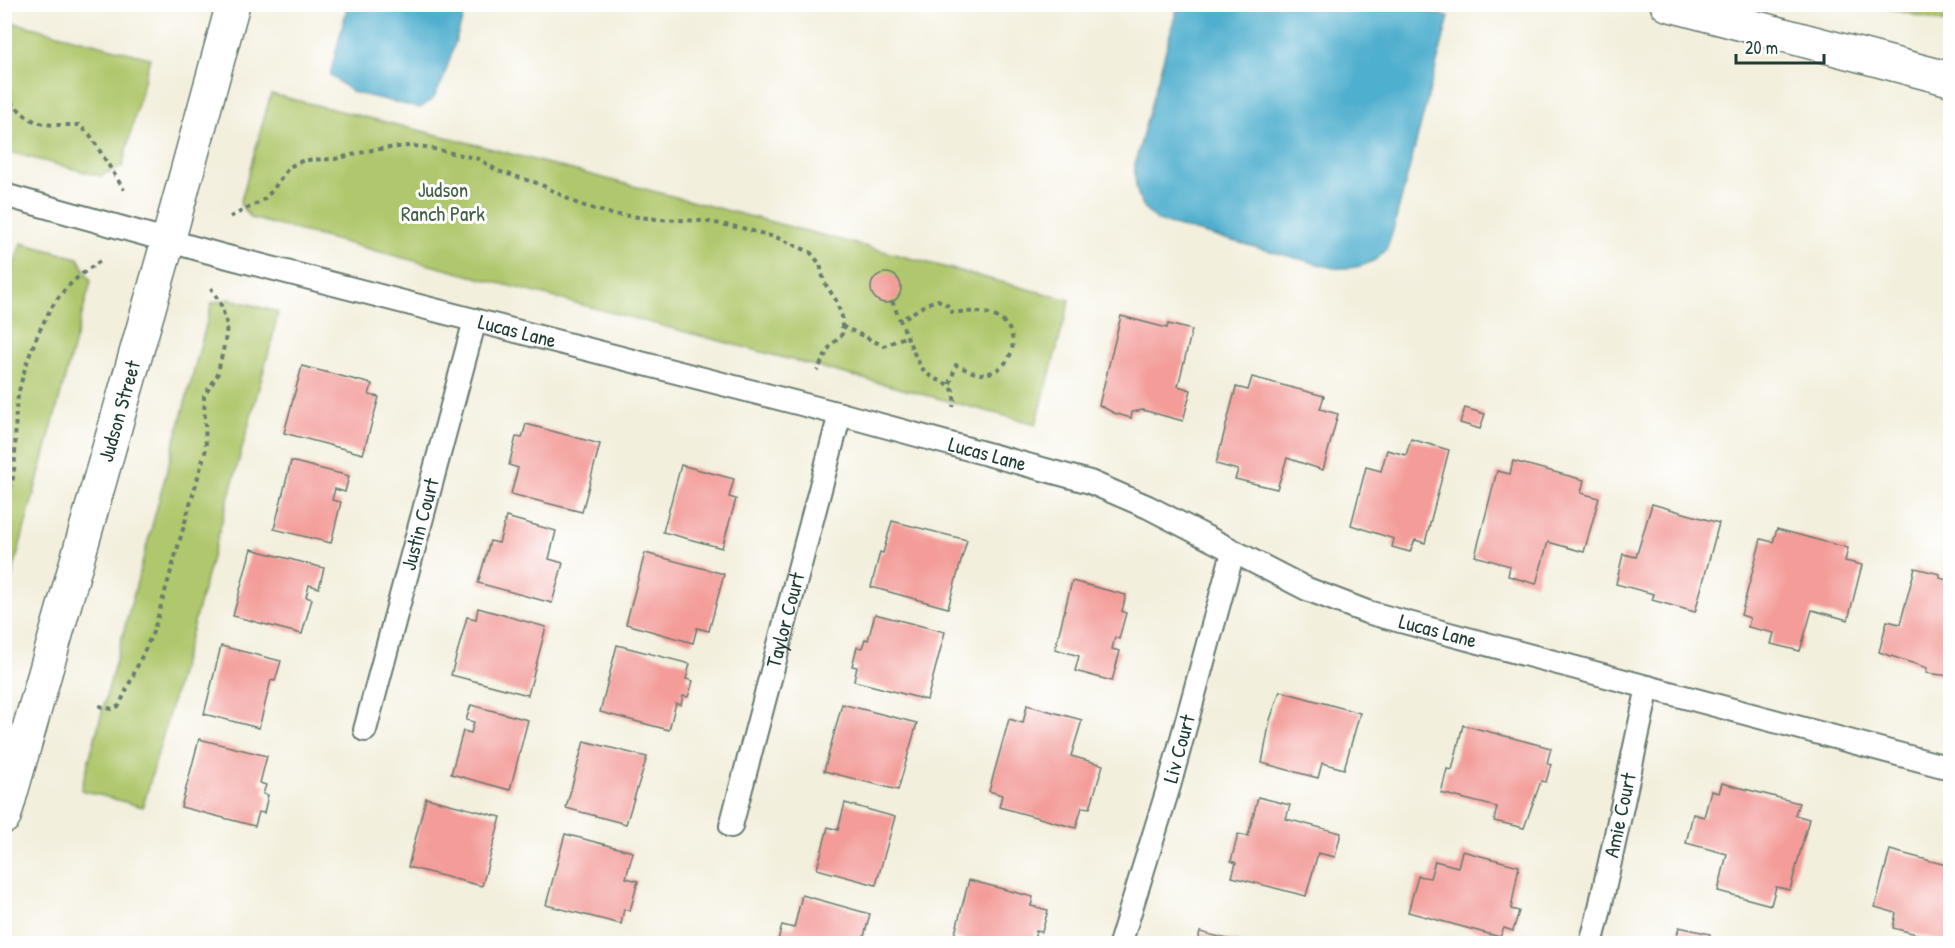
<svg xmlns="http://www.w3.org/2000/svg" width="1955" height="948" font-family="'Patrick Hand',sans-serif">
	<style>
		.green { fill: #b0c86d; stroke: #688250; stroke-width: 1.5 }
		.water { fill: #50afce; stroke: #387681; stroke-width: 1.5 }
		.building { fill: #f39c99 }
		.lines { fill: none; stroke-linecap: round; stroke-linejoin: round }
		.street-casing { stroke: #697b6f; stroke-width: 26 }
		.secondary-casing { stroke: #697b6f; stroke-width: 36 }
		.path { stroke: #697b6f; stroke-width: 4; stroke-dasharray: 4.5 4.5; stroke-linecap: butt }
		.street { stroke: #fff; stroke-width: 22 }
		.secondary { stroke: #fff; stroke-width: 33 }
		.labels { text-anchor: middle; stroke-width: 6; stroke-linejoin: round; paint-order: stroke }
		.park-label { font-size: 21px; fill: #436042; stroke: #fff }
		.street-label { font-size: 21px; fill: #1f3d34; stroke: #fff }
	</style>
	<rect width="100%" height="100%" fill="#fff"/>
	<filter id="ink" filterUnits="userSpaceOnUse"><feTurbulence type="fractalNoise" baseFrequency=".0167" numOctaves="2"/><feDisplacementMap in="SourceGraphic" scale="12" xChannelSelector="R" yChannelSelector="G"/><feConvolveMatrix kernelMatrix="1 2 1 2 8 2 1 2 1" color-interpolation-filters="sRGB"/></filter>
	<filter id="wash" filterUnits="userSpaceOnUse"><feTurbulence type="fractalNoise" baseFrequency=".008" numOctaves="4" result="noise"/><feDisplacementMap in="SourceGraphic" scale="24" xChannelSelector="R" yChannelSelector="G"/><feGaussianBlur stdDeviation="1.35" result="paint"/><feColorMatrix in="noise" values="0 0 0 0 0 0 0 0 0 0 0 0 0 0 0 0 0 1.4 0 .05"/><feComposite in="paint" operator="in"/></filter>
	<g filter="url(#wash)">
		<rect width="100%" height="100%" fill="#f3efdd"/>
		<g class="green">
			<path d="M1875,5H1950V24Z"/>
			<path d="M4,20L150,58L122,167L100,176L5,151Z"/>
			<path d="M271,94L450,138L1070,300L1036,424L251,218L240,204Z"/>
			<path d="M21,243L78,258L91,281L5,601L4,297Z"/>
			<path d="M230,299L278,312L271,344L143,807L81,790L212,303Z"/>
		</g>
		<g class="water">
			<path d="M348,4L467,5L443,80L433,99L420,108L352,92L330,75Z"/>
			<path d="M1178,5H1403L1449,17L1392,234C1390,239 1388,248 1384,252C1371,267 1350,269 1333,268L1158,221C1137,206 1134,187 1135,163Z"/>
		</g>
		<g id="blocks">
			<g class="building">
				<circle cx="886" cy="288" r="15"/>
				<path d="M1121,316L1167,328L1168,324L1192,330L1178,386L1191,390L1183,421L1143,410L1132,412L1131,418L1114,413L1099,405Z"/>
				<path d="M302,366L372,384L369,395L379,397L363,454L284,433Z"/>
				<path d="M1252,377L1324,396L1320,409L1338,414L1323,470L1287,458L1277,489L1235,479L1238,470L1216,464L1236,387L1248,390Z"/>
				<path d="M1465,408L1485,414L1480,429L1460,423Z"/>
				<path d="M526,424L600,444L582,512L511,494L518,468L509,465L516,437L522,438Z"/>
				<path d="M1411,439L1449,450L1425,543L1415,540L1410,552L1392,547L1394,539L1351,525L1366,467L1381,471L1387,450L1406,455Z"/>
				<path d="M291,461L349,476L345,492L335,489L332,500L341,502L331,543L274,529Z"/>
				<path d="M1513,461L1584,480L1581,493L1599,498L1584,552L1548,542L1536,584L1508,576L1510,566L1475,556L1497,471L1510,474Z"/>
				<path d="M681,465L734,479L729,497L736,499L722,548L663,532Z"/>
				<path d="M1652,504L1719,523L1695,612L1652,600L1654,594L1616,584L1623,554L1636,557Z"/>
				<path d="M506,517L556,531L549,559L563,563L552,603L478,583L490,541L499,543Z"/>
				<path d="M892,521L967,540L948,608L871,587L880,552L883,553Z"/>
				<path d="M1777,529L1848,548L1845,561L1862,565L1848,620L1812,610L1800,651L1771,644L1774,633L1748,627L1750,618L1741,615L1761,539L1773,542Z"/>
				<path d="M251,549L324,568L319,588L309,585L306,597L312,599L302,634L233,616Z"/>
				<path d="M645,553L724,574L709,631L697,628L693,643L626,624Z"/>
				<path d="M1915,568L1940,574V578L1950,581V676L1926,673L1927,668L1879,652L1887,621L1900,624Z"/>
				<path d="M1072,581L1126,595L1122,611L1126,613L1119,639L1115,637L1112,649L1120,651L1112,681L1075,671L1079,656L1055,649Z"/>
				<path d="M478,608L546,627L528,695L451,675L467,617L476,619Z"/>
				<path d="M875,614L945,632L927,700L854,681L857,667L852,666L857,647L862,648L865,639L868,640Z"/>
				<path d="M617,645L690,664L686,679L693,681L688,697L683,696L681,705L676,703L669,730L600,712Z"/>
				<path d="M221,646L281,661L275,681L271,680L259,728L204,714Z"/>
				<path d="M1280,691L1360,713L1344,769L1322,763L1318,778L1262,763L1270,720Z"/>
				<path d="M842,704L917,723L898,790L824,771Z"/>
				<path d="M471,705L528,720L510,790L451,774L463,731L471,733L474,722L466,720Z"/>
				<path d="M1027,705L1082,720L1071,756L1103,765L1090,808L1082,807L1076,828L999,807L1002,795L989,791L1009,719L1023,723Z"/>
				<path d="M1463,725L1551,748L1547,763L1551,765L1546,782L1541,781L1524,828L1494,821L1497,807L1441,793L1447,769L1452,770Z"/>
				<path d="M199,739L267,756L260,783L266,785L263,794L268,795L264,813L259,812L255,826L181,807Z"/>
				<path d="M584,741L647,757L626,824L566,808Z"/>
				<path d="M1722,783L1799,803L1795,815L1809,819L1790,890L1776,887L1771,905L1718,891L1727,854L1686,843L1693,814L1704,817L1711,791L1719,793Z"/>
				<path d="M1258,797L1290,805L1286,819L1341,833L1335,857L1318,853L1306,896L1232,877L1236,863L1231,861L1238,834L1248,836Z"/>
				<path d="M426,798L501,817L482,886L408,867Z"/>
				<path d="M845,803L895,817L876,885L817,869L828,827L838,830Z"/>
				<path d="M565,834L633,852L626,878L638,881L630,911L624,909L621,924L546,905Z"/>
				<path d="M1890,850L1950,866V943L1893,928L1896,913L1875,907Z"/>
				<path d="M1462,851L1519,866L1511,909L1519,911L1513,931L1504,928L1500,937L1408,912L1418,876L1430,878L1435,861L1458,867Z"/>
				<path d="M969,880L1033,897L1031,906L1048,910L1042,932L1036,931L1033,944H976L954,937Z"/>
				<path d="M802,895L870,914L862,944H777L782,925L794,928Z"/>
				<path d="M1679,927L1710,934L1707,944H1675Z"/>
				<path d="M1200,932L1243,943V944H1197Z"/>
			</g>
		</g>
	</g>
	<g filter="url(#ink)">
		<use href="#blocks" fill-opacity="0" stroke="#697b6f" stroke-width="1.5"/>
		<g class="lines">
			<g class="street-casing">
				<g id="street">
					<path id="s1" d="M4,195L220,255L840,414L1090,482L1148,507L1307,589L1367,612L1950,768"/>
					<path id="s2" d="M365,730L475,320"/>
					<path id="s3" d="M731,826L840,414"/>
					<path id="s4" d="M1120,944L1169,786L1233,552"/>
					<path id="s5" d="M1591,944L1598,917L1648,687"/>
				</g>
			</g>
			<g class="secondary-casing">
				<g id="secondary">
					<path d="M1667,4L1950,79"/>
					<path id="s6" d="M4,817L168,241L233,4"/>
				</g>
			</g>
			<g class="path">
				<path d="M4,95C35,127 36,125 79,125L90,135L124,190"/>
				<path d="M230,217L262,201L272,191L289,167L304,160L335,159L372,150L408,146L425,147L479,159L498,171L540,184L578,204L611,214L656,219L704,221L742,228L778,238L810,252L820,264L824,282L836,300L842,317V334L829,348L817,371"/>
				<path d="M892,301L900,320"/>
				<path d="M842,326L884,346L907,336"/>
				<path d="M950,384L956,365C963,368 974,374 982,374C1012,373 1025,334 998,318C985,310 967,312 952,312L949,306L938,300C924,303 913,314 900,320C907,335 913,354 922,368C935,387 960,376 953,407"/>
				<path d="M4,506C19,476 14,442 16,410C19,377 40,320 61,294C73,280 87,269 104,259"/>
				<path d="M99,706L112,709L119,706L154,630L206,449L204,396L217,376L225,342L227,325L221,305L211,288"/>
			</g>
			<use href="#street" class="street"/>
			<use href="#secondary" class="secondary"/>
		</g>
	</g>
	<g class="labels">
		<g class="park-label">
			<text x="443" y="197">Judson<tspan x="443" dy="24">Ranch Park</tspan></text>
		</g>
		<g class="street-label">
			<text dy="7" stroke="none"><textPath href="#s1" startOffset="531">Lucas Lane</textPath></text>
			<text dy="7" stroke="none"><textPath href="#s6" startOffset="422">Judson Street</textPath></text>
			<text dy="7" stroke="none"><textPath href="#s1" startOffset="1017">Lucas Lane</textPath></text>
			<text dy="7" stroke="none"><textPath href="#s2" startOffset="213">Justin Court</textPath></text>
			<text dy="7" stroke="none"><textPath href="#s3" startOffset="213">Taylor Court</textPath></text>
			<text dy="7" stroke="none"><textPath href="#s1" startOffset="1503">Lucas Lane</textPath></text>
			<text dy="7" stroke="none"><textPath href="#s4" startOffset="204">Liv Court</textPath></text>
			<text dy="7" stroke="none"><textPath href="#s5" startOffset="132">Amie Court</textPath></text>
		</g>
	</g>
	<rect width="1955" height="948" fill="none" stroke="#fff" stroke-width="24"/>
	<path d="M1736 54v9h88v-9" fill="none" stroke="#1f3d34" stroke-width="3"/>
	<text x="1745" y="54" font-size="18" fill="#1f3d34" stroke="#ffffff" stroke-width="4.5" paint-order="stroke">20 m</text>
</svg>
